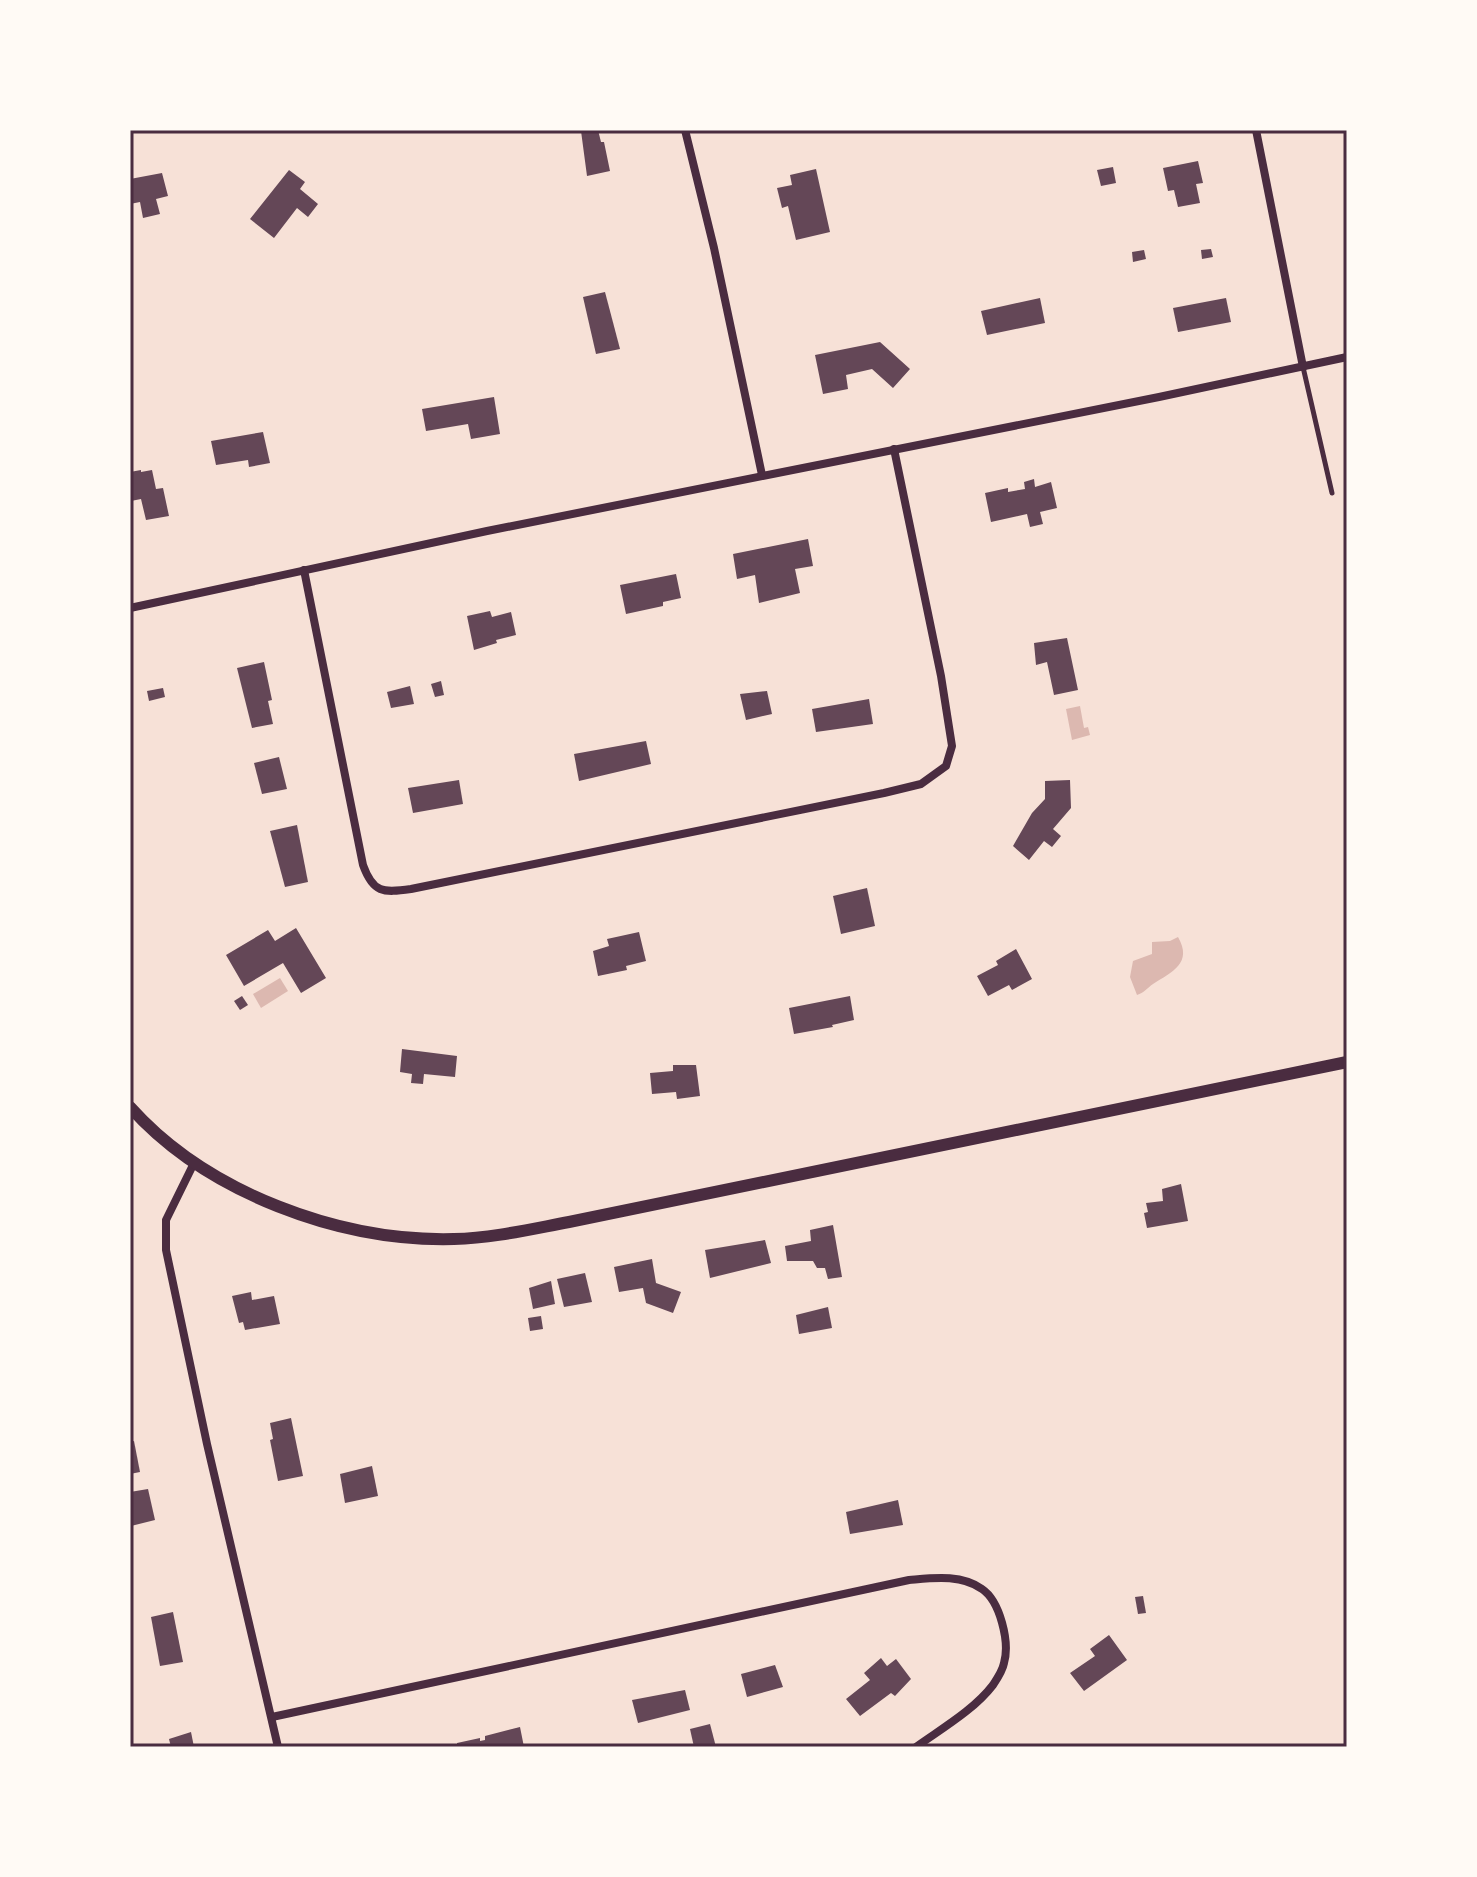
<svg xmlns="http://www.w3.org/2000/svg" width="1477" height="1877" font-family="'Fira Sans',sans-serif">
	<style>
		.water { fill: #dcb8b0 }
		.building { fill: #644757 }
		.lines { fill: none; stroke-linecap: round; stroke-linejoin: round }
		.service { stroke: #4a2c40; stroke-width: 5 }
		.minor { stroke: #4a2c40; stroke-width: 8 }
		.tertiary { stroke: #4a2c40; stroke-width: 12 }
		.neatline { fill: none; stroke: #4a2c40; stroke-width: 3 }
	</style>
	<rect width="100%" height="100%" fill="#f7e1d7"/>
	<g class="water">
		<path d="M1080,706L1084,728L1088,727L1090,735L1072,740L1066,709Z"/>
		<path d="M1178,937C1193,963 1172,972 1153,984C1147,988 1144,993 1137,995L1130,977L1133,961L1152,954V942L1170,941Z"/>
		<path d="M280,978L288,991L261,1008L253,994Z"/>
	</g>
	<g class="building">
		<path d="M598,130L601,142H604L610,171L587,176L581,131Z"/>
		<path d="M1198,161L1203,183L1196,184L1200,203L1178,207L1174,190L1168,191L1163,168Z"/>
		<path d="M1113,167L1116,183L1101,186L1097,170Z"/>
		<path d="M816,169L830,232L796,240L788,206L782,208L777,188L792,185L790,175Z"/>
		<path d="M289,170L305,182L300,189L318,204L308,217L297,208L274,238L250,219Z"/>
		<path d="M162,173L168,196L156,199L160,214L143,218L140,202L130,204V179Z"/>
		<path d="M1211,249L1213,257L1202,259L1201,250Z"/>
		<path d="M1144,250L1146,259L1133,262L1132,252Z"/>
		<path d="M605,292L620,349L596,354L583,297Z"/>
		<path d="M1040,298L1045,323L987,335L981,311Z"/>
		<path d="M1226,298L1231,322L1178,332L1173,308Z"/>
		<path d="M880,342L910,369L893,388L872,369L846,375L848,389L823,394L815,355Z"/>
		<path d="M494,397L500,434L471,439L468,424L426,431L422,409Z"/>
		<path d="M263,432L270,463L249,467L248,460L216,465L211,441Z"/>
		<path d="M141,470V472L152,470L156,489L163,488L169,516L146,520L141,499L131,501L130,472Z"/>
		<path d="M1034,479L1035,487L1051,482L1057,508L1040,512L1043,524L1030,527L1027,514L991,522L985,493L1008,488V492L1025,489L1024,482Z"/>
		<path d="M808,539L813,566L795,569L800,593L759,603L755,575L737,579L733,554Z"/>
		<path d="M676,574L681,598L663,602V606L626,614L620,585Z"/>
		<path d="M490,611L492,617L511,612L516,635L496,640L497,643L474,650L467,616Z"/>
		<path d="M1067,638L1078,690L1054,695L1047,662L1036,665L1034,643Z"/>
		<path d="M264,662L272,700L268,701L273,724L252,728L237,668Z"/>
		<path d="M441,681L444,695L435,697L431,684Z"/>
		<path d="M410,686L414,704L391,708L387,692Z"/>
		<path d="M163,688L165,697L149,701L147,691Z"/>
		<path d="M767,691L772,714L746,720L740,694Z"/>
		<path d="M869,699L873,724L816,732L812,709Z"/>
		<path d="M646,741L651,764L579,781L574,754Z"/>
		<path d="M279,757L287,789L262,794L254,763Z"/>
		<path d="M459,780L463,804L413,813L408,788Z"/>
		<path d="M1070,780L1071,808L1053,829L1061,836L1052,847L1044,841L1029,860L1013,846L1032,813L1045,799V781Z"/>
		<path d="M297,825L308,882L285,887L270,831Z"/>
		<path d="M867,888L875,926L841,934L833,896Z"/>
		<path d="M296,928L326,978L301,993L283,963L244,986L226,955L268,930L275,941Z"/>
		<path d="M639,932L646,961L626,966L627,970L598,976L593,951L609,946L607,939Z"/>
		<path d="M1016,949L1032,979L1012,990L1009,985L988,996L977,976L998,965L996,961Z"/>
		<path d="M242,996L248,1005L240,1010L234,1001Z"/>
		<path d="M850,996L854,1020L832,1025L833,1027L794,1034L789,1008Z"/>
		<path d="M402,1049L457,1056L455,1077L424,1074L423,1084L411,1083L412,1074L400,1072Z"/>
		<path d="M673,1065H696L700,1096L677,1099L676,1092L652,1094L650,1073L673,1071Z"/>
		<path d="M1181,1184L1188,1221L1147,1228L1144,1213L1148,1212L1146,1203L1163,1201L1162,1189Z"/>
		<path d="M833,1225L842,1277L828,1279L825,1268H817L813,1261H787L785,1246L811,1241L810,1230Z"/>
		<path d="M765,1240L771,1263L710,1278L705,1250Z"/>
		<path d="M652,1259L656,1283L681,1292L673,1313L646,1303L643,1288L619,1292L614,1267Z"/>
		<path d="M585,1273L592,1302L564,1307L557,1279Z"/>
		<path d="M551,1281L555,1304L533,1309L529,1288Z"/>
		<path d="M251,1292L252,1300L274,1296L280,1324L245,1330L243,1322L239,1323L232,1296Z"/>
		<path d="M828,1307L832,1328L799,1334L796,1315Z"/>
		<path d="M541,1316L543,1329L530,1331L528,1318Z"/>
		<path d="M291,1418L303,1476L278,1481L270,1440L273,1439L270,1423Z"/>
		<path d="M134,1441L140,1472L130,1474V1442Z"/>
		<path d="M372,1466L378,1496L345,1503L340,1474Z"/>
		<path d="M148,1489L155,1520L131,1526L130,1492Z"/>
		<path d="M898,1500L903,1525L850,1534L846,1512Z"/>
		<path d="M1143,1596L1146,1613L1138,1614L1135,1597Z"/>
		<path d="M173,1612L183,1662L160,1666L151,1617Z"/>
		<path d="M1109,1635L1127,1660L1084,1691L1070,1673L1095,1656L1090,1649Z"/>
		<path d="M881,1658L887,1666L896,1659L911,1679L895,1696L891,1693L860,1716L846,1699L870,1680L864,1673Z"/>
		<path d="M775,1665L783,1687L747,1697L741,1674Z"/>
		<path d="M685,1690L690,1710L638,1723L632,1700Z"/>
		<path d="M710,1724L716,1747H694L690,1729Z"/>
		<path d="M520,1727L524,1747H457V1743L480,1738V1741L485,1740V1736Z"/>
		<path d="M191,1732L194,1747H171L169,1739Z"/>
	</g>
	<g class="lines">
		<path class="service" d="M1303,367L1332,493"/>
		<g class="minor">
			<path d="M685,130L714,248L762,475"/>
			<path d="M1256,130L1303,367"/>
			<path d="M304,570L363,865C373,893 383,893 411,889L884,793L921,784L946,766L952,746L941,676L894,449"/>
			<path d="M130,608L487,531L1159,397L1347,357"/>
			<path d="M194,1163L166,1220V1250L207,1444L278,1747"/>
			<path d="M272,1717L909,1580C933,1578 961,1574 982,1589C1000,1601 1010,1642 1004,1663C1003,1669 997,1679 993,1685C974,1710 941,1729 916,1747"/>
		</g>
		<path class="tertiary" d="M130,1107C207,1193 340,1242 454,1239C493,1238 531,1229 569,1222L1347,1062"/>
	</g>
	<rect width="1477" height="1877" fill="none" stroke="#fffaf5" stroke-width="264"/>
	<rect x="132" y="132" width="1213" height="1613" class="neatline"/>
</svg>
